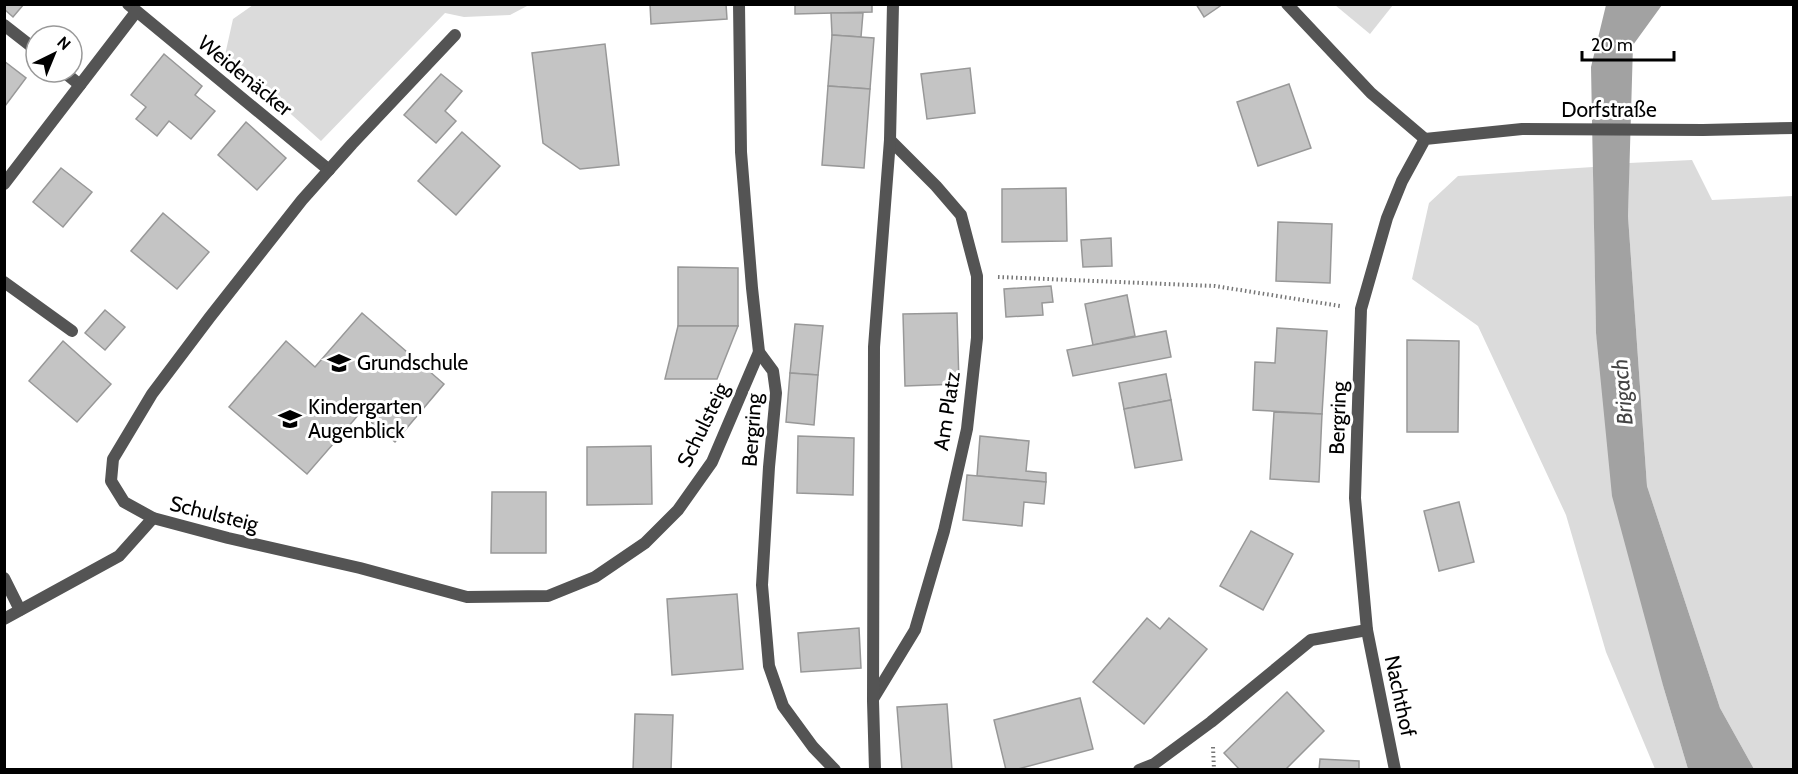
<svg xmlns="http://www.w3.org/2000/svg" width="1798" height="774" font-family="Cabin,sans-serif">
	<style>
		.green { fill: #dbdbdb }
		.water { fill: #a2a2a2 }
		.building { fill: #c4c4c4; stroke: #989898; stroke-width: 1.5 }
		.lines { fill: none; stroke-linecap: round; stroke-linejoin: round }
		.path { stroke: #767676; stroke-width: 4; stroke-dasharray: 1.5 3; stroke-linecap: butt }
		.service { stroke: #545454; stroke-width: 12 }
		.minor { stroke: #545454; stroke-width: 12 }
		.tertiary { stroke: #545454; stroke-width: 12 }
		.labels { text-anchor: middle; stroke-width: 6; stroke-linejoin: round; paint-order: stroke }
		.street-label { font-size: 21px; fill: #000; stroke: #fff }
		.poi-label { font-size: 21px; fill: #000; stroke: #fff; text-anchor: start }
		.water-label { font-size: 22px; font-style: italic; fill: #434343; stroke: #fff }
	</style>
	<rect width="100%" height="100%" fill="#fff"/>
	<g class="green">
		<path d="M253,5V4L529,5L510,15L464,17L445,13L321,141L225,55L233,19Z"/>
		<path d="M1335,5H1393L1370,34Z"/>
		<path d="M1692,160L1712,200L1793,196V769H1754L1720,708L1647,486L1628,216L1629,163Z"/>
		<path d="M1593,167L1596,333L1664,689L1688,769H1655L1606,652L1566,515L1478,326L1412,279L1429,203L1458,176Z"/>
	</g>
	<path class="water" d="M1606,5H1662L1633,45L1628,216L1647,486L1720,708L1754,769H1688L1664,689L1612,496L1596,333L1591,67Z"/>
	<g class="building">
		<path d="M4,4H24L13,17L4,9Z"/>
		<path d="M650,4H726L727,19L651,24Z"/>
		<path d="M795,4H872V12L795,14Z"/>
		<path d="M1196,4H1223L1204,17Z"/>
		<path d="M831,13H863L861,37L832,35Z"/>
		<path d="M832,35L874,38L870,89L828,86Z"/>
		<path d="M605,44L619,165L580,169L543,143L532,53Z"/>
		<path d="M164,54L202,86L195,95L215,111L191,139L169,121L157,136L136,119L146,107L131,95Z"/>
		<path d="M4,61L26,78L5,106H4Z"/>
		<path d="M970,68L975,113L927,119L921,74Z"/>
		<path d="M441,74L462,91L445,111L456,121L436,143L404,115Z"/>
		<path d="M1289,84L1311,148L1258,166L1237,102Z"/>
		<path d="M828,86L870,89L864,168L822,165Z"/>
		<path d="M246,122L286,158L257,190L218,155Z"/>
		<path d="M462,132L500,166L456,215L418,181Z"/>
		<path d="M61,168L92,192L63,227L33,202Z"/>
		<path d="M1066,188L1067,241L1002,242V189Z"/>
		<path d="M163,213L209,252L177,289L131,251Z"/>
		<path d="M1278,222L1332,224L1330,283L1276,281Z"/>
		<path d="M1111,238L1112,266L1083,267L1081,240Z"/>
		<path d="M678,267L738,268V326H678Z"/>
		<path d="M1051,286L1053,302L1042,303L1043,315L1006,317L1004,289Z"/>
		<path d="M1127,295L1135,336L1093,345L1085,304Z"/>
		<path d="M105,310L125,327L105,350L85,333Z"/>
		<path d="M362,313L444,384L395,442L360,413L307,474L229,407L286,341L315,367Z"/>
		<path d="M957,313L959,384L905,386L903,314Z"/>
		<path d="M795,324L823,326L818,375L790,373Z"/>
		<path d="M678,326H738L717,379H665Z"/>
		<path d="M1277,328L1327,331L1322,414L1253,410L1255,362L1275,363Z"/>
		<path d="M1166,331L1171,357L1073,376L1067,350Z"/>
		<path d="M1407,340L1459,341L1458,432H1407Z"/>
		<path d="M63,341L111,384L77,422L29,381Z"/>
		<path d="M790,373L818,375L814,425L786,422Z"/>
		<path d="M1166,374L1171,400L1124,409L1119,383Z"/>
		<path d="M1171,400L1182,460L1135,468L1124,409Z"/>
		<path d="M1274,412L1322,414L1319,482L1270,479Z"/>
		<path d="M798,436L854,438L853,495L797,493Z"/>
		<path d="M980,436L1029,441L1026,471L1046,473V482L977,476Z"/>
		<path d="M651,446L652,504L587,505V447Z"/>
		<path d="M967,475L1046,482L1044,504L1024,502L1022,526L963,520Z"/>
		<path d="M492,492H546V553H491Z"/>
		<path d="M1459,502L1474,562L1439,571L1424,511Z"/>
		<path d="M1251,531L1293,554L1263,610L1220,586Z"/>
		<path d="M737,594L743,669L672,675L667,599Z"/>
		<path d="M1147,618L1160,629L1169,618L1207,649L1144,724L1093,682Z"/>
		<path d="M859,628L861,668L801,672L798,633Z"/>
		<path d="M1287,692L1324,731L1285,770H1240L1224,753Z"/>
		<path d="M1080,698L1093,749L1014,770H1006L994,720Z"/>
		<path d="M947,704L952,770H902L897,707Z"/>
		<path d="M635,714L673,715L671,770H633Z"/>
		<path d="M1320,759L1359,761V770H1319Z"/>
	</g>
	<g class="lines">
		<g class="path">
			<path d="M998,277L1215,286L1340,306"/>
			<path d="M1213,747L1214,770"/>
		</g>
		<path class="service" d="M4,619L119,556L153,518"/>
		<g class="minor">
			<path d="M128,4L329,170"/>
			<path d="M739,4L741,152L752,288L759,352L773,371L776,393L769,467L762,585L769,666L783,706L813,747L835,770"/>
			<path d="M1287,4L1371,93L1425,139"/>
			<path d="M4,25L36,50"/>
			<path d="M455,35L352,144L302,200L210,317L152,394L113,459L111,481L124,502L153,518L228,538L360,568L467,597L548,596L595,577L645,543L678,510L712,462L759,352"/>
			<path d="M64,72L80,85"/>
			<path d="M4,184L136,12"/>
			<path d="M4,282L72,331"/>
			<path d="M4,578L20,610"/>
			<path d="M873,699L915,630L944,531L967,429L977,338V276L961,215L936,186L890,140"/>
			<path d="M875,770L873,701L874,347L890,140L893,4"/>
			<path d="M1139,770L1154,764L1211,722L1311,640L1367,630"/>
		</g>
		<path class="tertiary" d="M1395,770L1367,630L1355,498L1361,309L1387,218L1402,181L1425,139L1522,129L1703,130L1794,128"/>
	</g>
	<defs>
		<g id="school-bare" transform="scale(1.8)"><path d="M0-5L7-2L0 1L-7-2ZM-4 1L0 2.5L4 1V4Q0 6-4 4Z" fill="#000" stroke="#fff" stroke-width="2.5" paint-order="stroke"/></g>
	</defs>
	<g fill-rule="evenodd">
		<use href="#school-bare" x="339" y="363"/>
		<use href="#school-bare" x="290" y="419"/>
	</g>
	<g class="labels">
		<g class="street-label">
			<text transform="translate(245 76) rotate(39)" y="7">Weidenäcker</text>
			<text x="1609" y="117">Dorfstraße</text>
			<text transform="translate(947 411) rotate(-81)" y="7">Am Platz</text>
			<text transform="translate(1338 418) rotate(-88)" y="7">Bergring</text>
			<text transform="translate(703 425) rotate(-64)" y="7">Schulsteig</text>
			<text transform="translate(752 430) rotate(-86)" y="7">Bergring</text>
			<text transform="translate(214 514) rotate(14)" y="7">Schulsteig</text>
			<text transform="translate(1400 696) rotate(78)" y="7">Nachthof</text>
		</g>
		<g class="poi-label">
			<text x="357" y="370">Grundschule</text>
			<text x="308" y="414">Kindergarten<tspan x="308" dy="24">Augenblick</tspan></text>
		</g>
		<g class="water-label">
			<text transform="translate(1622 392) rotate(-95)" y="8">Brigach</text>
		</g>
	</g>
	<rect width="1798" height="774" fill="none" stroke="#000000" stroke-width="12"/>
	<g transform="translate(54 54) rotate(43)"><circle r="28" fill="#ffffff" stroke="#999999" stroke-width="1.5"/>
	<path d="M0-4.5L10 22L0 15L-10 22Z" fill="#000000"/>
	<text y="-9" font-size="16" font-weight="bold" text-anchor="middle" fill="#000000">N</text>
	</g>
	<path d="M1582 51v9h92v-9" fill="none" stroke="#000000" stroke-width="3"/>
	<text x="1591" y="51" font-size="18" fill="#000000" stroke="#ffffff" stroke-width="4.5" paint-order="stroke">20 m</text>
</svg>
